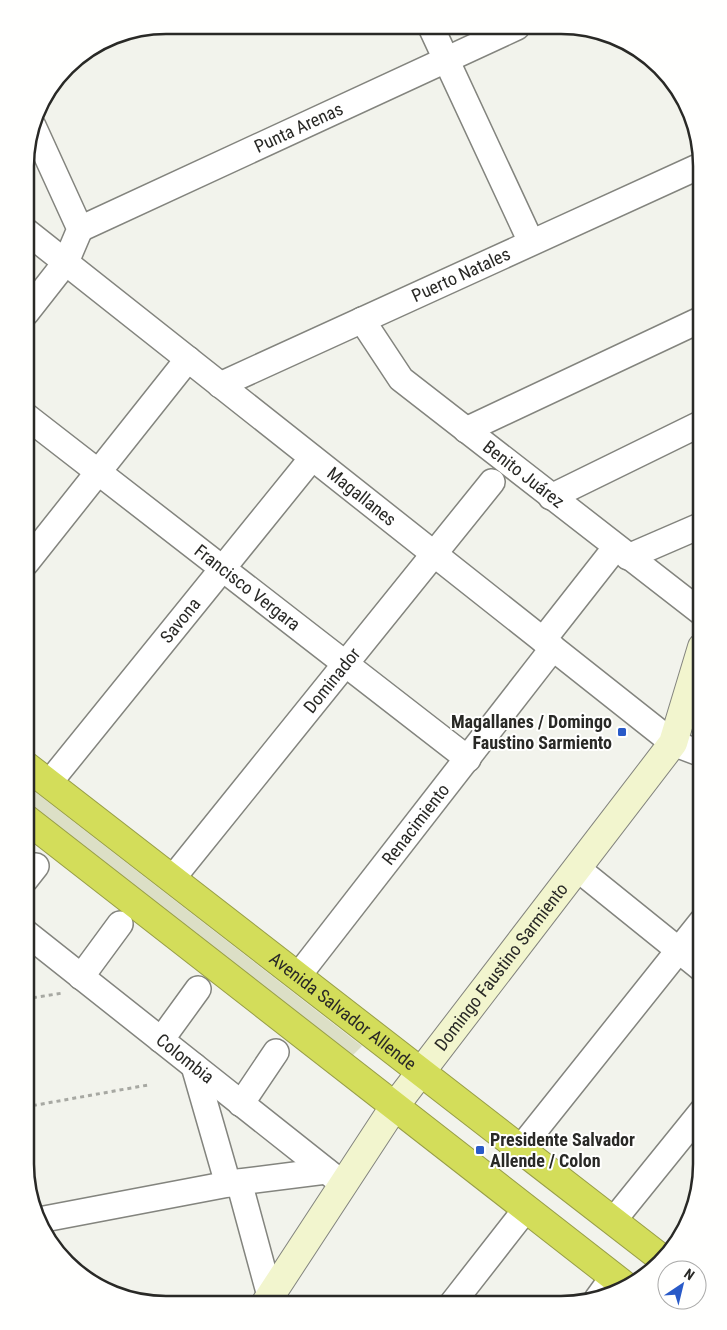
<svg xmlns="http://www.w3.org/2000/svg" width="727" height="1330" font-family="'Roboto Condensed',sans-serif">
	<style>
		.green { fill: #dcdfc6 }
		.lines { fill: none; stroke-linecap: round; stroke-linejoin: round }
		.street-casing { stroke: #83847e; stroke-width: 28 }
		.secondary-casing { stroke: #83847e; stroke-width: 30 }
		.highway-casing { stroke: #989e48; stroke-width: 30 }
		.path { stroke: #a7a8a2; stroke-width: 3; stroke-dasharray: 4 4; stroke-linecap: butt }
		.street { stroke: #fff; stroke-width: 25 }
		.secondary { stroke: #f2f5ce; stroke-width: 28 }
		.highway { stroke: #d3dd5a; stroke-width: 28 }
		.poi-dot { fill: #295ac8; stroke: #fffffe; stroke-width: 2 }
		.labels { text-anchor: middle; stroke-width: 4; stroke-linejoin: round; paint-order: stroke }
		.street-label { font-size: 18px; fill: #292926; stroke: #fffffe }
		.poi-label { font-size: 18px; font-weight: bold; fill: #292926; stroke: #fffffe; text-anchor: end }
		.rim { fill: none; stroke: #292926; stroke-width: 2.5 }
	</style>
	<rect width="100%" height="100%" fill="#f2f3ec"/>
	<path class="green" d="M25,784L362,1046L353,1055L25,801Z"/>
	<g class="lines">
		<g class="street-casing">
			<g id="street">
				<path d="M431,27L531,242"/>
				<path id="s1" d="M80,229L517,27"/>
				<path id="s2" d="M26,231L649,724L673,743L702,754"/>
				<path d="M26,313L66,262L80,229L33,126"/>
				<path id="s3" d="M362,320L401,379L702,613"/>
				<path id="s4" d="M220,385L702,165"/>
				<path id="s5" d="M26,416L468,759"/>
				<path d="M466,430L702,319"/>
				<path d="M551,497L702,423"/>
				<path d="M628,557L702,525"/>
				<path d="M26,563L188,359"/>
				<path d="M543,640L616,547"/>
				<path id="s6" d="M49,783L312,458"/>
				<path d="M578,869L702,969"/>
				<path id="s7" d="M172,879L492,482"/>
				<path d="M25,880L36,866"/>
				<path id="s8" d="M25,932L343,1184"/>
				<path id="s9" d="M298,976L553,648"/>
				<path d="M81,977L120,924"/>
				<path d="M161,1040L198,989"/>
				<path d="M194,1066L228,1184"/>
				<path d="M241,1104L276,1052"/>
				<path d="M520,1149L702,921"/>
				<path d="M239,1182L270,1296"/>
				<path d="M39,1220L239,1182L326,1171"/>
				<path d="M613,1221L702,1111"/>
				<path d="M597,1299L613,1277"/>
				<path d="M451,1305L526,1209"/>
			</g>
		</g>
		<g class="secondary-casing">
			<g id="secondary">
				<path id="s10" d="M265,1304L394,1107L673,743L702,647"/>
			</g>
		</g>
		<g class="highway-casing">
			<g id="highway">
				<path id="s11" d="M25,765L661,1258"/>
				<path d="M25,818L624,1285"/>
			</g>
		</g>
		<g class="path">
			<path d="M25,999L63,993"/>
			<path d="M25,1107L148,1085"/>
		</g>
		<use href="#street" class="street"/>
		<use href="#secondary" class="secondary"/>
		<use href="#highway" class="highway"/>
	</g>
	<g class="poi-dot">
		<rect x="617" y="727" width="10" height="10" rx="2.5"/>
		<rect x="475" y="1145" width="10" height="10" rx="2.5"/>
	</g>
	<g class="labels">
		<g class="street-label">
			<text dy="6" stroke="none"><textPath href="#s1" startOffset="241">Punta Arenas</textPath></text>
			<text dy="6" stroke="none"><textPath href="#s4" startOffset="265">Puerto Natales</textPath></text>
			<text dy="6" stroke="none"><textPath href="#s3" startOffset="226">Benito Juárez</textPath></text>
			<text dy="6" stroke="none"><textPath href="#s2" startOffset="428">Magallanes</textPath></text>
			<text dy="6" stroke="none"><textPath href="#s5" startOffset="280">Francisco Vergara</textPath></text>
			<text dy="6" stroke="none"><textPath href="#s6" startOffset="209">Savona</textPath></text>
			<text dy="6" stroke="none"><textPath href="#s7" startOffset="255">Dominador</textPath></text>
			<text dy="6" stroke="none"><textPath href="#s9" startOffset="192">Renacimiento</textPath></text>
			<text dy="6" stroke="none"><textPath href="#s10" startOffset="412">Domingo Faustino Sarmiento</textPath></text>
			<text dy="6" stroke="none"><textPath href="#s11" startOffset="402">Avenida Salvador Allende</textPath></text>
			<text dy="6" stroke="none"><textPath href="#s8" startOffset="204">Colombia</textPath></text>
		</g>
		<g class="poi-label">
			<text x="612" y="728">Magallanes / Domingo<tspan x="612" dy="21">Faustino Sarmiento</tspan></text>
			<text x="490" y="1146" text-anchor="start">Presidente Salvador<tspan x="490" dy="21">Allende / Colon</tspan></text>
		</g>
	</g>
	<path d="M0 0H727V1330H0ZM166 34H561A132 132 0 0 1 693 166V1164A132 132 0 0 1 561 1296H166A132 132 0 0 1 34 1164V166A132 132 0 0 1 166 34Z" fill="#fffffe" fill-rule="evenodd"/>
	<path class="rim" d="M166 34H561A132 132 0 0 1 693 166V1164A132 132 0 0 1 561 1296H166A132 132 0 0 1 34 1164V166A132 132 0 0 1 166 34Z"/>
	<g transform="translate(682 1285) rotate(35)"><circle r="24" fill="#fffffe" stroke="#a9a9a8"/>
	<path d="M0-4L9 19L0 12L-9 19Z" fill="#295ac8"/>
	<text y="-8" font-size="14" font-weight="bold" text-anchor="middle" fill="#292926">N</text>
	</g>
</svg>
